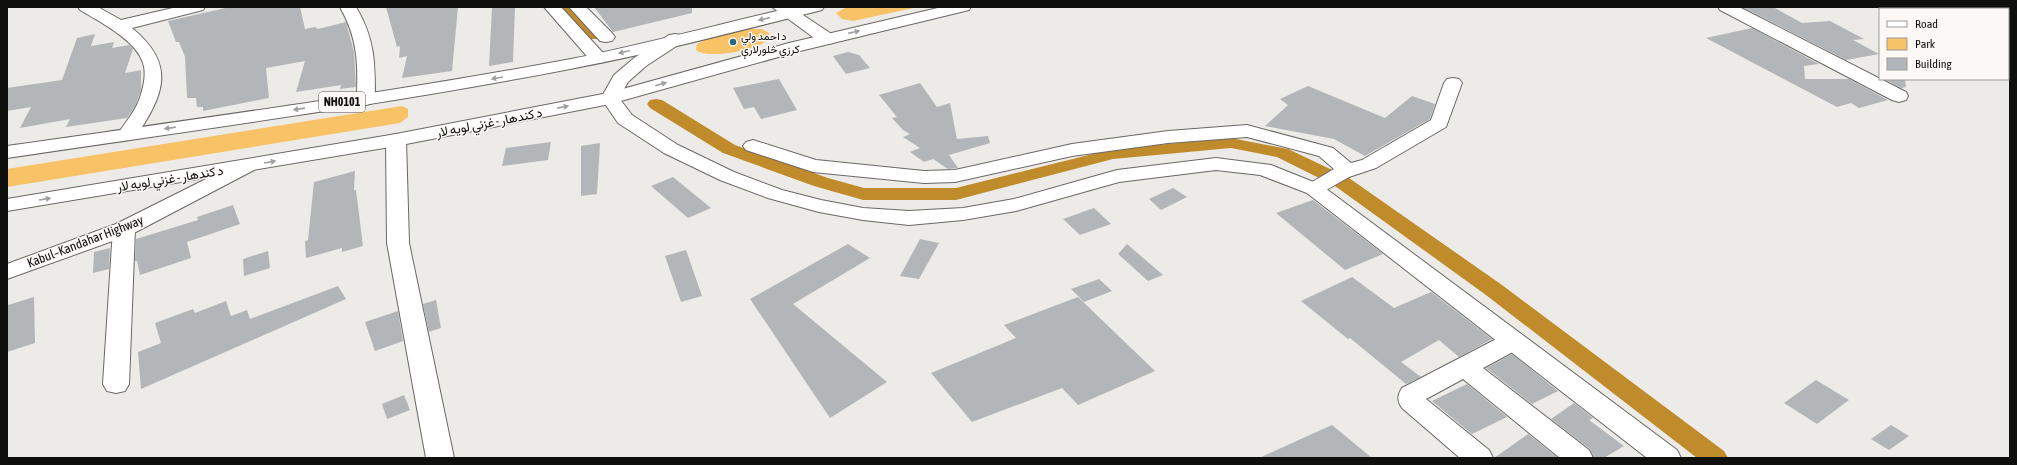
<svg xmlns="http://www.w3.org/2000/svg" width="2017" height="465" font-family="'Asap Condensed',Vazirmatn,sans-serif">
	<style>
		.green { fill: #f8c267 }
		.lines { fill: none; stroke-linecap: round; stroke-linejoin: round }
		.canal { fill: #c08b2a; fill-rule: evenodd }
		.building { fill: #b2b6b8 }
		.minor-casing { stroke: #6a6865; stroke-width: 2 }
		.major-casing { stroke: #6a6865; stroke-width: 2 }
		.highway-casing { stroke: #6a6865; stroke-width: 2 }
		.minor { fill: #fff; fill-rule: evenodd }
		.major { fill: #fff; fill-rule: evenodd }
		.highway { fill: #fff; fill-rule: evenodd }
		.oneway { fill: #9f9f9e }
		.poi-dot { fill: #2a687e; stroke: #fbf8f5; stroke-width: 1.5 }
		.labels { text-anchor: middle; stroke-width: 3; stroke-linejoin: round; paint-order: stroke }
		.far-poi-label { font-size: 11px; fill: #0f0f0d; stroke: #fbf8f5; text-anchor: start }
		.shield { fill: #fbf8f5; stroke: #565553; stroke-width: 1 }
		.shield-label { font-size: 12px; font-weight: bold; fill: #0f0f0d }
		.street-label { font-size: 13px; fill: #0f0f0d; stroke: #fbf8f5 }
	</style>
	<rect width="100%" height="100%" fill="#edebe7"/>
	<g class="green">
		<path d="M847,7H918L853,21L842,19L836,13Z"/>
		<path d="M750,29H762L769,33V39C759,50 707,60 696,50L697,44L711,37Z"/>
		<path d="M402,106L408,109V117L400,123L7,187V169Z"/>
	</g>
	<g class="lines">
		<g class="canal">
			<path d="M558,7H574L603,36L600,39H590Z"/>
			<path d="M656,99L662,100L735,145L828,178L864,188H956L1113,149L1231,138L1288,149L1349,178L1502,285L1724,451L1728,458H1697L1486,295L1335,186L1277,157L1231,148L1113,159L956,200H863L814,186L723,153L650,108L647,104L650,100Z"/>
		</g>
	</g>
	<g class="building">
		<path d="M230,7H300L305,29L315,27L318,29L346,22L354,52L356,87L340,89L341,85L296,92L305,61L266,68L269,98L203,111V107H197L196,98H187L185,57L179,42H176L168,21Z"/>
		<path d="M386,7H458L452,71L402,78L407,56L399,58L400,46L397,47Z"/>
		<path d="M492,7H515L513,62L489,66Z"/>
		<path d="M594,7H692V13L613,32Z"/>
		<path d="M1742,7H1773L1802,23L1830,21L1864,39L1853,40L1879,54L1846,60Z"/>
		<path d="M1752,28L1819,64L1804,66L1805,79H1849L1888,100L1859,108L1851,103L1837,107L1706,38Z"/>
		<path d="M95,34L91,46L114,42L112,48L129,45L133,49L125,73L141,70V89L136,104L127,118L66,127L70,119L20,128L31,107L7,111V88L62,80L77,38Z"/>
		<path d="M848,52L859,55L870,68L846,74L833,56Z"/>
		<path d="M779,79L797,110L761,119L754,107L744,109L733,88Z"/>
		<path d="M1884,79H1905L1906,87L1901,88Z"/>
		<path d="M920,83L937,107L950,103L957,139L988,136L990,143L949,155L958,168L948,169L933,159L924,162L910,152L920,148L903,137L910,134L903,130L892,118L897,117L879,95Z"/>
		<path d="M1308,86L1385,118L1412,96L1435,104L1430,119L1365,156L1334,139L1265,126L1288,105L1280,99Z"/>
		<path d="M551,142L548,160L502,166L506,148Z"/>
		<path d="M600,143L597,194L581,196V146Z"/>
		<path d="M355,171L354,190H356L363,246L342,252V248L306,258L305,241L308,240L314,182Z"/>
		<path d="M673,177L711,208L688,218L651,186Z"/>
		<path d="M1173,188L1187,197L1161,210L1149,199Z"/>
		<path d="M1313,200L1383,254L1345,270L1276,213Z"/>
		<path d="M233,205L240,224L187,242L191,258L140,275L137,261H135L136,239L198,220L197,217Z"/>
		<path d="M1094,208L1111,224L1080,235L1063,219Z"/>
		<path d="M920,239L939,243L919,279L900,276Z"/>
		<path d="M848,244L870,258L793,304L887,382L830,418L750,299Z"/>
		<path d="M1127,244L1163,275L1148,281L1118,254Z"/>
		<path d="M110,248L109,269L93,273L94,252Z"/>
		<path d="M686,250L702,296L681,302L665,256Z"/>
		<path d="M268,251L270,268L244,276L243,259Z"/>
		<path d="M1352,277L1394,308L1431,292L1492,339L1459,357L1439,340L1401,362L1421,377L1406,384L1350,338L1348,339L1301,301Z"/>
		<path d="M1099,279L1112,291L1084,302L1071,289Z"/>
		<path d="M338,286L346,299L141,389L138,352L161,343L155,323L193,309L195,313L226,301L231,316L247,310L250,319Z"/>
		<path d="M34,297L35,343L7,352L8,305Z"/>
		<path d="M1078,297L1155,371L1078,405L1062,388L972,422L931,373L1016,338L1004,325Z"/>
		<path d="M436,300L441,328L429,332L423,304Z"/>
		<path d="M398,311L403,341L375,351L365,322Z"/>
		<path d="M1512,354L1558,391L1532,404L1486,368Z"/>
		<path d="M1816,380L1849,400L1817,424L1784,403Z"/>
		<path d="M1467,384L1507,417L1472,434L1432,401Z"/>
		<path d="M404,395L410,410L387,419L382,404Z"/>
		<path d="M1574,403L1593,418L1589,420L1624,446L1604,458H1594L1590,449L1551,419Z"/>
		<path d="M1332,425L1372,458H1259Z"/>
		<path d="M1891,425L1909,436L1889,450L1871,439Z"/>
		<path d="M1528,434L1558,458H1494Z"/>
	</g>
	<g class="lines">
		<g class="minor-casing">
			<g id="minor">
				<path d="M78,7H98L121,20L177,7H205L203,10L132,28C177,65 164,95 135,138L128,140L121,138L118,134C125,123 135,111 139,100C143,89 147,74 143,63C136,40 100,22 80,10Z"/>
				<path d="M340,7H356C375,39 375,63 375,99L373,103L366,105L359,103L357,99C358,63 358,39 340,7Z"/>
				<path d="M544,7H561L604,54L607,58L604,62L598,63L592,62Z"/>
				<path d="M569,7H586L612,33L615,37L612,41L606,42L600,41Z"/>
				<path d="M1718,7H1739L1906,92L1908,96L1906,100L1899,102L1892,100L1720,10Z"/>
				<path d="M1453,78L1459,79L1462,83L1446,127L1376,168L1349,177L1321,193L1314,195L1307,193L1304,189L1307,185L1334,169L1319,156L1247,137L1168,143L1072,156L955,182L924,183L813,172L746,150L743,146L746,142L753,140L816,160L924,171L955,170L1072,144L1168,131L1247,125L1333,148L1351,163L1362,160L1431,120L1444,83L1447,79Z"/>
				<path d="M396,134L403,136L406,140L409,243L454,458H426L387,243L386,140L389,136Z"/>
				<path d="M124,222L132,224L135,229L129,384L125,391L116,393L107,391L103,384L113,229L116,224Z"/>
				<path d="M1513,332L1522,335L1525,341L1522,347L1483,368L1589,450L1593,458H1560L1463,379L1426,399L1489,450L1493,458H1460L1402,408C1397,400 1397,396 1402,388L1504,335Z"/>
			</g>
		</g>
		<g class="major-casing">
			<g id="major">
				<path d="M772,7H791L833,35L836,39L833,43L827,44L821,43Z"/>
				<path d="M675,34L681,35L684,39L681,43L646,66L628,82L619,98L632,115L678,145L734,172L782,190L821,200L863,208L909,211L963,208L1014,199L1117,170L1216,158L1271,165L1321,185L1677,450L1681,458H1647L1307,193L1260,175L1216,170L1119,182L1016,211L963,220L909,225L863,220L819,212L768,198L720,180L664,153L618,123L601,98L614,75L634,58L669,35Z"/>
				<path d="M247,160L254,162L257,166L254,170L132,234L7,279V264L116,224L240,162Z"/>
			</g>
		</g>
		<g class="highway-casing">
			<g id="highway">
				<path d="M794,7H824L822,10C738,31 655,53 570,69C384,105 195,130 7,158V146C195,119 384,94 571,59C646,44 720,24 794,7Z"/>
				<path d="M942,7H971L969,10L800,51L610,104L396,146L7,211V199L396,134L608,93L789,43Z"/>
			</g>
		</g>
		<use href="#minor" class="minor"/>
		<use href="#major" class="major"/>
		<use href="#highway" class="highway"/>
	</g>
	<defs><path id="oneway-solid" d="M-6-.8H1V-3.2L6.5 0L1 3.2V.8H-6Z"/></defs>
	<g class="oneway">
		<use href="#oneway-solid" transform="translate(764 19) rotate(167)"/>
		<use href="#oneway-solid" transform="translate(854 32) rotate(-13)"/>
		<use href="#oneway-solid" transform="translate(624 52) rotate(166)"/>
		<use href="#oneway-solid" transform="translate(497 78) rotate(170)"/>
		<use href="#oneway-solid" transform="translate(661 84) rotate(-16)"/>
		<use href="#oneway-solid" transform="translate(563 107) rotate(-11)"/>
		<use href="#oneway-solid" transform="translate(299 109) rotate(172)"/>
		<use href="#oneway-solid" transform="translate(170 128) rotate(172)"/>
		<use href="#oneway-solid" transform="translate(270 162) rotate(-10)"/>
		<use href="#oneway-solid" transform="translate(45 199) rotate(-9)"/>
	</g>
	<circle class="poi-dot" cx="733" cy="42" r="4"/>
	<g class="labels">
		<g class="far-poi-label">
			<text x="741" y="40">د احمد ولي<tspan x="741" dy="13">کرزي څلورلارې</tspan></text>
		</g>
		<rect class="shield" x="319" y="92" width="46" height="20" rx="3"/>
		<g class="shield-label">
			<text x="342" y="106">NH0101</text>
		</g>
		<g class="street-label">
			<text transform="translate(489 122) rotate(-11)" y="5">د کندهار - غزني لويه لار</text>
			<text transform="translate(170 178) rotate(-9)" y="5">د کندهار - غزني لويه لار</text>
			<text transform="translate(85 241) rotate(-21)" y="5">Kabul–Kandahar Highway</text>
		</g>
	</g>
	<rect width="2017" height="465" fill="none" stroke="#0f0f0d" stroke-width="16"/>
	<rect x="1879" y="8" width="130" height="72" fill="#fbf8f5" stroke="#9d9b98"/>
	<rect x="1887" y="21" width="20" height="6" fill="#ffffff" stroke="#9d9b98"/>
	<text x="1915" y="28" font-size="12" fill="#0f0f0d">Road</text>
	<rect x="1887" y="38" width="20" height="12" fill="#f8c267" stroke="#9d9b98"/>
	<text x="1915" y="48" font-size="12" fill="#0f0f0d">Park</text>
	<rect x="1887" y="58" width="20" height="12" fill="#b2b6b8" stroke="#9d9b98"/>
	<text x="1915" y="68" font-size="12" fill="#0f0f0d">Building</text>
</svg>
